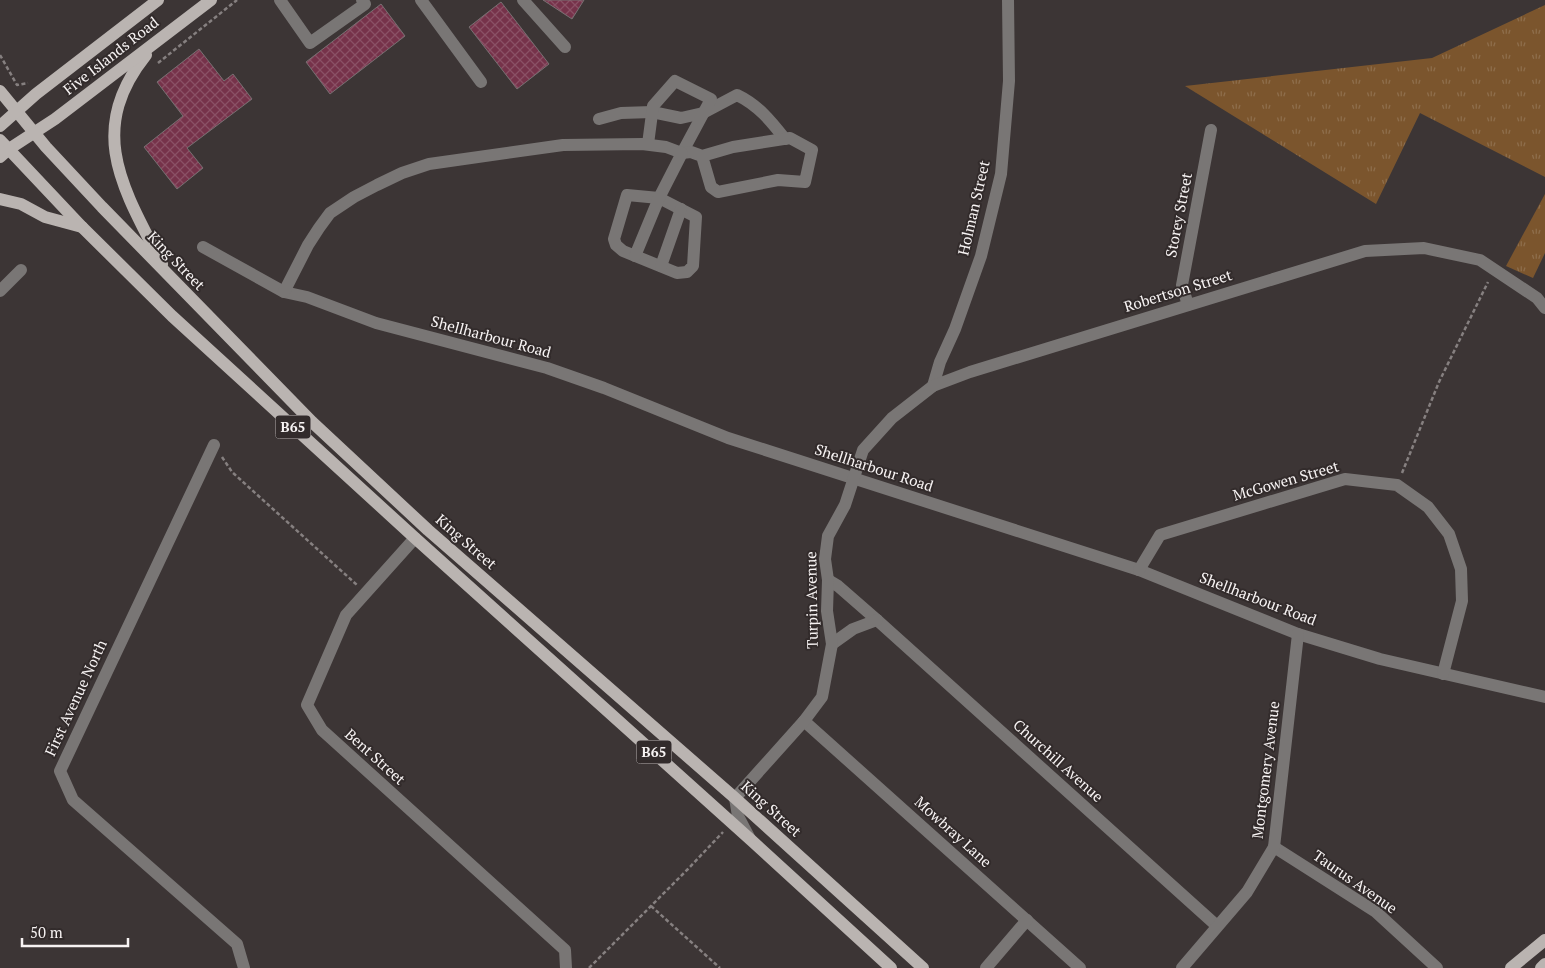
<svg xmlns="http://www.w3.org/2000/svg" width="1545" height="968" font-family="'PT Serif',serif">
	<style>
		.grass { fill: url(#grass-tufts) }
		.building { fill: url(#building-cross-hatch); stroke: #787072 }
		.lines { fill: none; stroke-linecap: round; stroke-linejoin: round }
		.path { stroke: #868080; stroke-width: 2.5; stroke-dasharray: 4 2.5; stroke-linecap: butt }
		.minor { stroke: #797675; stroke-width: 12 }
		.major { stroke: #bab4b1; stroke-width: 12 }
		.labels { text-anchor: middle; stroke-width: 4; stroke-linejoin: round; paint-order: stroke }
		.shield { fill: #322b2b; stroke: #bcb7b7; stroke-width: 1 }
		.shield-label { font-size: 14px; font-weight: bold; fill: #f7f3f3 }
		.street-label { font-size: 15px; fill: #f7f3f3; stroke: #322b2b }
	</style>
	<defs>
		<pattern id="grass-tufts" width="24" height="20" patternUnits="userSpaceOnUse" patternTransform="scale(1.25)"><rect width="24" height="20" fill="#7b552d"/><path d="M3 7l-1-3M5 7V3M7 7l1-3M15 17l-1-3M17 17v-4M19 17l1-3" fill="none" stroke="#8e6e4c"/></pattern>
		<pattern id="building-cross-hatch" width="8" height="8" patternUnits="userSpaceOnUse" patternTransform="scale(1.25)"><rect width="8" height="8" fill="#76324a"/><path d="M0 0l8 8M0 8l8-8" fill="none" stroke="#8a5065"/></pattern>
	</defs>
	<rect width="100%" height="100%" fill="#3c3535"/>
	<g class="grass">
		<path d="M1545,5V177L1420,113L1376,204L1185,86L1432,58Z"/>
		<path d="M1545,194V253L1533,278L1506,266Z"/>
	</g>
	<g class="building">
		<path d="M543,0H584L572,19Z"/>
		<path d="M501,2L549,64L517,89L469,27Z"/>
		<path d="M381,4L405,36L330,94L306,62Z"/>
		<path d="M199,49L224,81L233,74L252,99L187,148L203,168L177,189L144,147L183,116L157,82Z"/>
	</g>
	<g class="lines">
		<g class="path">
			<path d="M0,55L17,85L28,83"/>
			<path d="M158,63L237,0"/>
			<path d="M222,457L232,472L357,585"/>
			<path d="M1402,473L1439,382L1488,282"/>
			<path d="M651,906L720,968"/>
			<path d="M589,968L688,869L723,832"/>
		</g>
		<g class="minor">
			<path d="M280,0L310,43L365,4L362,0"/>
			<path d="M421,0L481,82"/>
			<path d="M523,0L565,47"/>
			<path d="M599,119L621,113L652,112L681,118L703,113L737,95C758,105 771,121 785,139"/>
			<path d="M648,144L653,106L675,81L711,99L682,153"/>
			<path d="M682,153L691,152L702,156L733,147L790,138L812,150L805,182L778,180L718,192L711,187L702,156"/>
			<path d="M627,195L659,198L696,217L693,266L687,272L677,273L623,251L616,245L614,239Z"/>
			<path d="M203,247L284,292L307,297L376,323L547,368L604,388L728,438L1139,570L1298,634L1380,659L1545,697"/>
			<path d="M661,266L681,209"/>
			<path d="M0,291L21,270"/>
			<path d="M284,292L308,245L319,228L330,213L354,197L377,185L402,173L429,164L563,145L642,144L666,147L682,153L659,198L635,256"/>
			<path d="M1188,305L1182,285L1211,130"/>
			<path d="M933,386L940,362L955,329L981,256L1001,174L1009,81L1008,0"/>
			<path d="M214,445L60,771L73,800L237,944L244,968"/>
			<path d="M415,538L346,615L307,705L322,730L565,950L566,968"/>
			<path d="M1139,570L1160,535L1345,479L1397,485L1428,507L1449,534L1461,569L1462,601L1443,674"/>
			<path d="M828,580L838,586L877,620L1217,926"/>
			<path d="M832,644L853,629L877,620"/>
			<path d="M804,721L1080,968"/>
			<path d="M749,837L738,816L735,798L804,721L822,697L832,644L827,611L828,580L825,559L828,536L845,505L863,450L892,418L933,386L970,372L1365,251L1424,248L1480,260L1537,298L1545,308"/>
			<path d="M1274,847L1376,912L1437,968"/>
			<path d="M986,968L1027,920"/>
			<path d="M1182,968L1247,892L1274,847L1298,634"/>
		</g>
		<g class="major">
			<path d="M146,55C85,131 124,190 162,264"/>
			<path d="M0,91L46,147L102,207L312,422L428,530L735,798L923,968"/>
			<path d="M0,126L36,94L158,0"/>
			<path d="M0,140L82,227L172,316L415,538L751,840L891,968"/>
			<path d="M0,157L9,149L55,119L211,0"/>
			<path d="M0,199L21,204L45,217L82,227"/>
			<path d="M1511,968L1545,940"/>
			<path d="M1541,968L1545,964"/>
		</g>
	</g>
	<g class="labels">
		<g class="shield">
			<rect x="275.5" y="415.5" width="35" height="23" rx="4"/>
			<rect x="636.5" y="740.5" width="35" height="23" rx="4"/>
		</g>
		<g class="shield-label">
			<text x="293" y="432">B65</text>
			<text x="654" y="757">B65</text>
		</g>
		<g class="street-label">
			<text transform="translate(111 56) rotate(-38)" y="5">Five Islands Road</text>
			<text transform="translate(974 208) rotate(-77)" y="5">Holman Street</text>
			<text transform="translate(1179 215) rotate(-79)" y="5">Storey Street</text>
			<text transform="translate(176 261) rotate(46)" y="5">King Street</text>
			<text transform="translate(1178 291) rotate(-17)" y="5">Robertson Street</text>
			<text transform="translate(491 337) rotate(15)" y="5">Shellharbour Road</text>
			<text transform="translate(874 468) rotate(18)" y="5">Shellharbour Road</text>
			<text transform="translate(1286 481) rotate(-16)" y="5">McGowen Street</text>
			<text transform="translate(466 542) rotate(41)" y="5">King Street</text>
			<text transform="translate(1258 599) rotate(21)" y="5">Shellharbour Road</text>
			<text transform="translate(812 600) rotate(-91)" y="5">Turpin Avenue</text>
			<text transform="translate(76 698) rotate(-65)" y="5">First Avenue North</text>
			<text transform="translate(375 757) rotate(42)" y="5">Bent Street</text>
			<text transform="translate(1058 761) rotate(42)" y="5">Churchill Avenue</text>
			<text transform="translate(1266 770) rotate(-83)" y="5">Montgomery Avenue</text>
			<text transform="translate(771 809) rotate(42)" y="5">King Street</text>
			<text transform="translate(953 832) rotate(42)" y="5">Mowbray Lane</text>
			<text transform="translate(1355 882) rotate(35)" y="5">Taurus Avenue</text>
		</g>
	</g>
	<path d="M22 938v8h106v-8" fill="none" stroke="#f7f3f3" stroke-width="2.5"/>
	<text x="30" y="938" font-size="15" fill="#f7f3f3" stroke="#322b2b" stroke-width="4" paint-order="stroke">50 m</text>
</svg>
